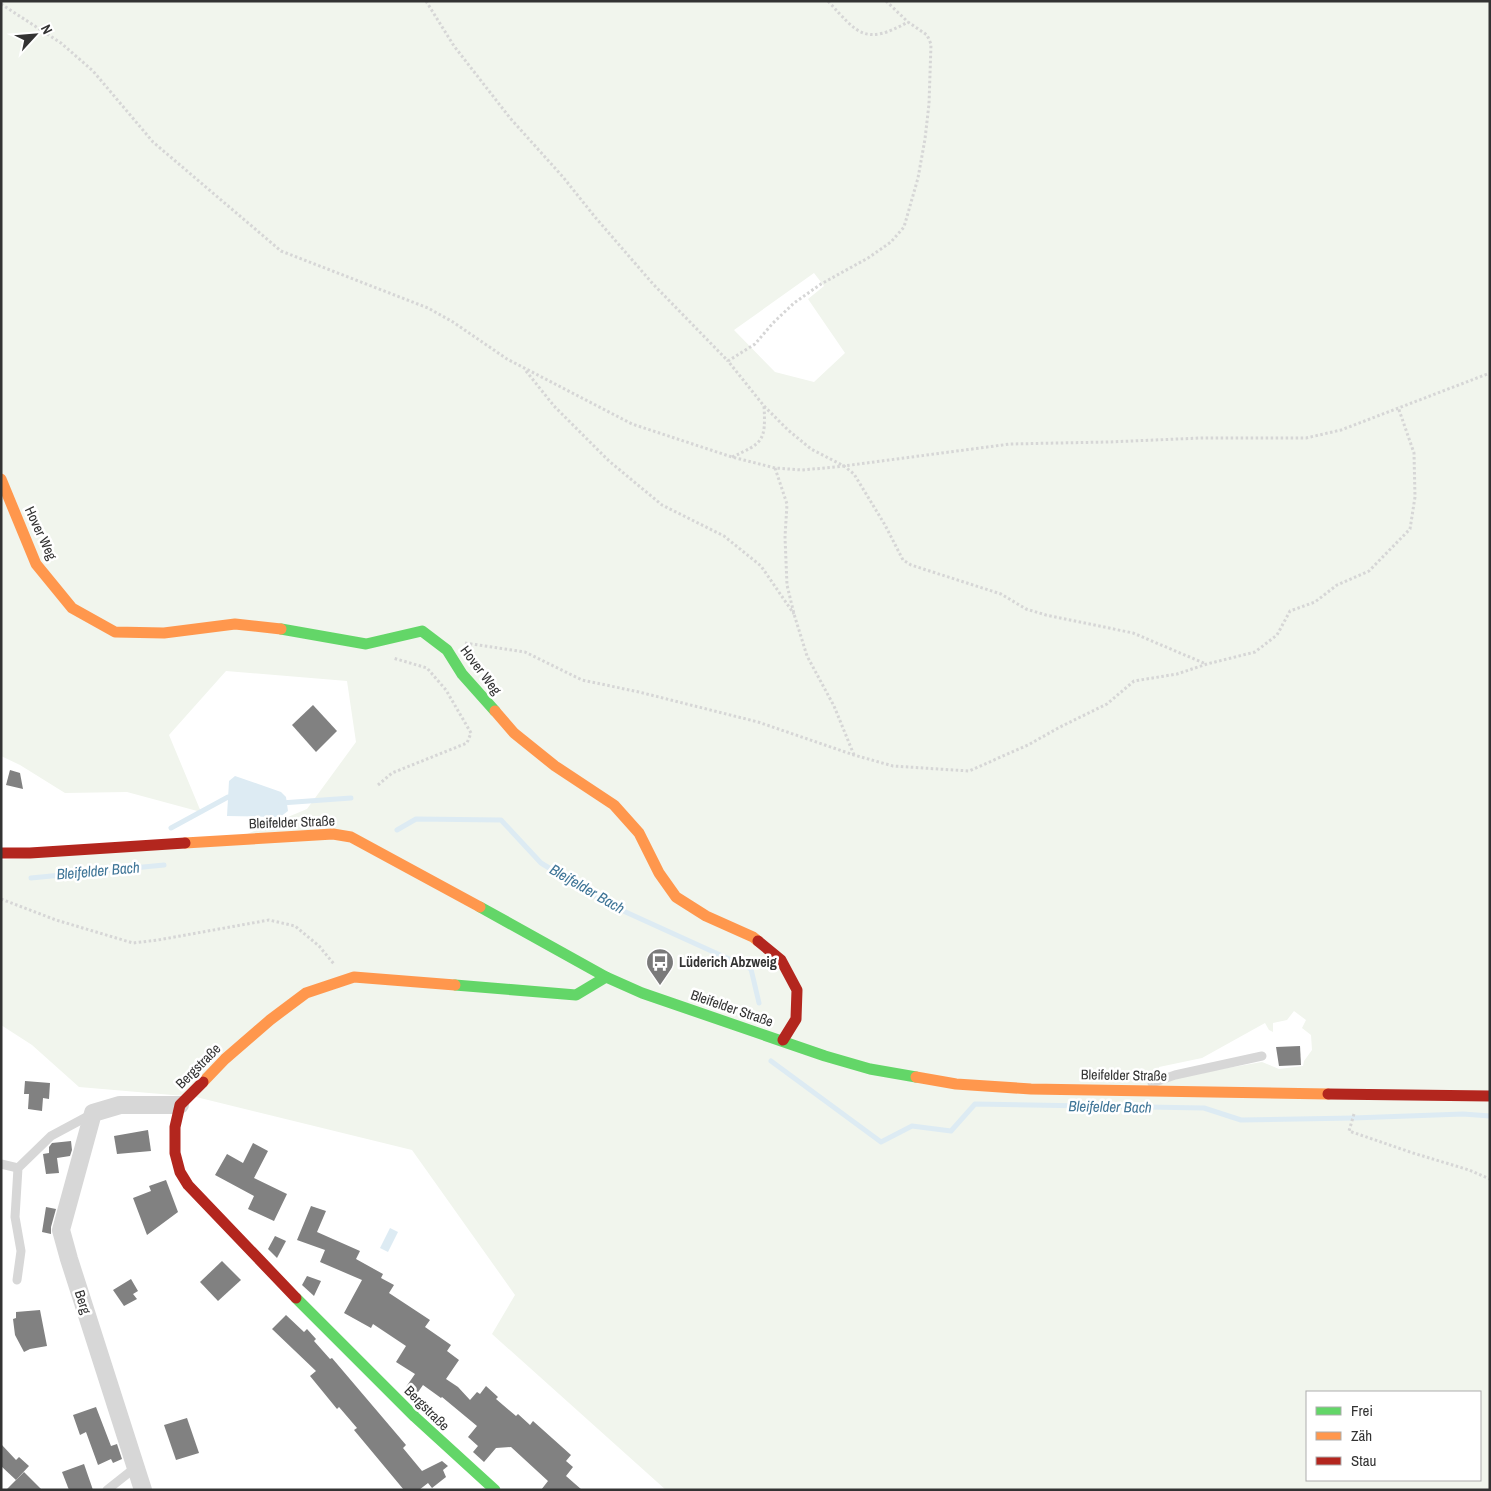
<svg xmlns="http://www.w3.org/2000/svg" width="1491" height="1491" font-family="'Archivo Narrow',sans-serif">
	<style>
		.green { fill: #f1f5ed; fill-rule: evenodd }
		.water { fill: #ddebf3 }
		.lines { fill: none; stroke-linecap: round; stroke-linejoin: round }
		.stream { stroke: #ddebf3; stroke-width: 5 }
		.building { fill: #818181 }
		.path { stroke: #d6d6d6; stroke-width: 3; stroke-dasharray: 2.5 2.5; stroke-linecap: butt }
		.lane { stroke: #d7d7d7; stroke-width: 9 }
		.street { stroke: #d7d7d7; stroke-width: 18 }
		.fast { stroke: #63d668; stroke-width: 11 }
		.slow { stroke: #ff974d; stroke-width: 11 }
		.jam { stroke: #b3261e; stroke-width: 11 }
		.labels { text-anchor: middle; stroke-width: 5; stroke-linejoin: round; paint-order: stroke }
		.street-label { font-size: 14px; fill: #333; stroke: #fff }
		.poi-label { font-size: 14px; font-weight: bold; fill: #333; stroke: #fff; text-anchor: start }
		.water-label { font-size: 15px; font-style: italic; fill: #3f7597; stroke: #fff }
	</style>
	<rect width="100%" height="100%" fill="#fff"/>
	<path class="green" d="M1,1H1490V1490H666L492,1334L515,1295L412,1150L196,1097L79,1087L32,1045L1,1025V860L233,840L307,809L356,742L347,681L226,671L169,735L201,812L127,792L65,793L20,765L1,756ZM814,273L824,286L808,299L845,353L814,382L775,372L734,330ZM1294,1011L1306,1020L1302,1028L1311,1035L1312,1050L1304,1061L1303,1066L1279,1069L1262,1062L1153,1081L1159,1067L1202,1058L1265,1023L1269,1030L1273,1032V1023L1287,1020ZM1307,1392H1480V1480H1307Z"/>
	<g class="water">
		<path d="M235,776L281,792L286,797L288,811L280,817L227,816L229,781Z"/>
		<path d="M390,1228L398,1232L388,1252L380,1248Z"/>
	</g>
	<g class="lines">
		<g class="stream">
			<path d="M281,803L351,798"/>
			<path d="M171,828L228,797L233,798"/>
			<path d="M397,830L416,819L501,820L541,863L608,904L751,969L759,1003"/>
			<path d="M31,878L164,865"/>
			<path d="M771,1061L881,1142L912,1126L951,1131L975,1104L1204,1108L1241,1120L1353,1118L1463,1114L1490,1116"/>
		</g>
	</g>
	<g class="building">
		<path d="M313,705L337,731L316,752L292,725Z"/>
		<path d="M10,770L20,773L23,789L6,785Z"/>
		<path d="M1300,1046L1301,1065L1279,1066L1276,1047Z"/>
		<path d="M25,1081L50,1083L49,1099L43,1098L42,1111L28,1109L29,1094H24Z"/>
		<path d="M148,1130L151,1151L117,1154L114,1136Z"/>
		<path d="M71,1141L72,1150L70,1156L57,1158L59,1173L46,1174L43,1154L49,1153V1147L52,1143Z"/>
		<path d="M253,1143L268,1151L254,1178L287,1194L274,1221L248,1209L254,1196L215,1175L227,1154L243,1163Z"/>
		<path d="M166,1180L178,1212L147,1235L133,1198L151,1191L149,1186Z"/>
		<path d="M311,1206L326,1211L317,1232L360,1251L356,1259L383,1274L381,1278L394,1285L389,1293L430,1320L425,1327L451,1345L447,1351L459,1360L446,1379L458,1387L470,1400L477,1392L480,1394L486,1386L498,1397L496,1399L516,1416L518,1414L530,1425L533,1421L571,1455L566,1461L573,1467L566,1476L582,1490H541L548,1481L511,1447L496,1448L484,1462L473,1452L478,1446L468,1437L477,1426L442,1397L441,1398L423,1385L416,1395L406,1387L415,1374L396,1362L406,1346L373,1324L371,1328L344,1313L362,1280L320,1262L325,1250L297,1240Z"/>
		<path d="M46,1207L56,1209L51,1227V1234L42,1232Z"/>
		<path d="M275,1236L286,1241L277,1258L268,1249Z"/>
		<path d="M222,1261L241,1280L218,1301L200,1282Z"/>
		<path d="M307,1276L321,1281L314,1296L302,1285Z"/>
		<path d="M131,1279L138,1291L133,1294L137,1299L124,1306L113,1290Z"/>
		<path d="M40,1310L47,1346L30,1349L24,1352L15,1335L13,1319L16,1318V1312Z"/>
		<path d="M286,1315L304,1332L307,1329L316,1339L314,1341L330,1359L332,1358L406,1445L403,1448L422,1471L442,1461L448,1466L443,1470L446,1477L432,1488L428,1483L419,1490H404L354,1430L357,1428L339,1407L337,1409L310,1376L316,1371L272,1329Z"/>
		<path d="M96,1407L111,1446L117,1444L122,1459L113,1463L111,1459L98,1465L86,1432L80,1435L73,1415Z"/>
		<path d="M187,1418L199,1453L176,1460L164,1425Z"/>
		<path d="M1,1444L16,1460L19,1457L29,1466L16,1480L1,1466Z"/>
		<path d="M84,1464L93,1490H69L62,1472Z"/>
		<path d="M24,1472L42,1490H6Z"/>
	</g>
	<g class="lines">
		<g class="path">
			<path d="M426,1L454,46L510,118L563,177L595,217L653,284L728,361"/>
			<path d="M828,1C858,34 865,46 908,22"/>
			<path d="M886,1L908,22L927,35L931,44L929,104L925,139L918,178L904,227L891,242L868,258L821,284L794,303L773,323L755,344L728,361L764,406L788,430L811,449L844,466L854,474L885,525L903,560L911,565L1001,594L1026,609L1046,615L1133,633L1206,664"/>
			<path d="M1,4L61,43L93,71L153,142L281,251L428,308L453,322L507,359L632,424L732,457L775,468L802,470L836,467L1010,444L1108,442L1201,438H1306L1341,430L1490,373"/>
			<path d="M526,371L554,406L609,461L662,505L724,536L761,566L794,614"/>
			<path d="M732,457C763,443 766,441 764,406"/>
			<path d="M775,468L787,504L785,537L787,585L794,614L807,656L834,706L854,755"/>
			<path d="M465,643L525,652L582,680L639,692L758,722L854,755L893,766L969,771L1028,745L1060,727L1107,704L1134,681L1177,674L1207,664L1255,652L1277,635L1290,611L1315,602L1337,585L1369,571L1410,529L1415,497L1414,453L1398,407"/>
			<path d="M378,785L392,773L467,743L471,733L446,690L427,668L393,658"/>
			<path d="M1,899L56,920L133,943L158,940L269,920L295,926L319,946L334,964"/>
			<path d="M1354,1114L1349,1131L1413,1153L1469,1170L1490,1179"/>
		</g>
		<g class="lane">
			<path d="M1152,1083L1175,1075L1262,1056"/>
			<path d="M1,1164L18,1168"/>
			<path d="M17,1280L21,1251L15,1217L18,1168L51,1136L92,1114"/>
			<path d="M107,1490L136,1467"/>
		</g>
		<path class="street" d="M143,1490L69,1259L61,1230L93,1113L120,1105H180"/>
		<g class="fast">
			<path d="M281,629L366,644L422,631L447,650L462,674L495,711"/>
			<path d="M480,907L606,977L642,993L825,1056L870,1069L916,1077"/>
			<path d="M455,985L576,995L606,977"/>
			<path d="M296,1298L415,1417L495,1490"/>
		</g>
		<g class="slow">
			<path d="M1,479L36,564L72,608L115,632L164,633L235,624L281,629"/>
			<path d="M495,711L514,733L555,766L614,805L639,833L659,873L676,897L706,916L753,937L758,941"/>
			<path d="M185,843L333,834L351,837L480,907"/>
			<path d="M916,1077L956,1084L1031,1089L1328,1094"/>
			<path d="M203,1082L225,1059L270,1020L306,993L354,977L455,985"/>
		</g>
		<g class="jam">
			<path d="M1,853H30L185,843"/>
			<path d="M758,941L781,960L797,990L796,1019L783,1040"/>
			<path d="M203,1082L180,1105L175,1127V1153L180,1172L188,1185L296,1298"/>
			<path d="M1328,1094L1490,1096"/>
		</g>
	</g>
	<defs>
		<g id="bus-pin" transform="scale(1.4375)"><path d="M0 17L-7.5 6A9.5 9.5 0 1 1 7.5 6Z" fill="#7a7a7a" stroke="#fff"/><path d="M-5-6H5V4H4V6H2V4H-2V6H-4V4H-5ZM-3.5-4V0h7V-4ZM-3.5 1.2v1.5H-2V1.2ZM2 1.2v1.5H3.5V1.2Z" fill="#fff"/></g>
	</defs>
	<g fill-rule="evenodd">
		<use href="#bus-pin" x="660" y="962"/>
	</g>
	<g class="labels">
		<g class="street-label">
			<text transform="translate(41 533) rotate(65)" y="5">Hover Weg</text>
			<text transform="translate(481 670) rotate(53)" y="5">Hover Weg</text>
			<text transform="translate(292 822) rotate(-2)" y="5">Bleifelder Straße</text>
			<text transform="translate(732 1008) rotate(19)" y="5">Bleifelder Straße</text>
			<text transform="translate(198 1066) rotate(-45)" y="5">Bergstraße</text>
			<text transform="translate(1124 1075) rotate(1)" y="5">Bleifelder Straße</text>
			<text transform="translate(83 1302) rotate(72)" y="5">Berg</text>
			<text transform="translate(427 1408) rotate(45)" y="5">Bergstraße</text>
		</g>
		<g class="poi-label">
			<text x="679" y="967">Lüderich Abzweig</text>
		</g>
		<g class="water-label">
			<text transform="translate(98 871) rotate(-5)" y="5">Bleifelder Bach</text>
			<text transform="translate(587 889) rotate(30)" y="5">Bleifelder Bach</text>
			<text transform="translate(1110 1107) rotate(1)" y="5">Bleifelder Bach</text>
		</g>
	</g>
	<rect width="1491" height="1491" fill="none" stroke="#333333" stroke-width="5"/>
	<rect x="1306" y="1391" width="175" height="90" fill="#ffffff" stroke="#adadad"/>
	<rect x="1316" y="1407" width="25" height="8" fill="#63d668" stroke="#adadad"/>
	<text x="1351" y="1416" font-size="15" fill="#333333">Frei</text>
	<rect x="1316" y="1432" width="25" height="8" fill="#ff974d" stroke="#adadad"/>
	<text x="1351" y="1441" font-size="15" fill="#333333">Zäh</text>
	<rect x="1316" y="1457" width="25" height="8" fill="#b3261e" stroke="#adadad"/>
	<text x="1351" y="1466" font-size="15" fill="#333333">Stau</text>
	<g transform="translate(35 35) rotate(64)" stroke="#ffffff" stroke-width="4" paint-order="stroke">
	<path d="M0-4L9 19L0 12L-9 19Z" fill="#333333"/>
	<text y="-8" font-size="14" font-weight="bold" text-anchor="middle" fill="#333333">N</text>
	</g>
</svg>
